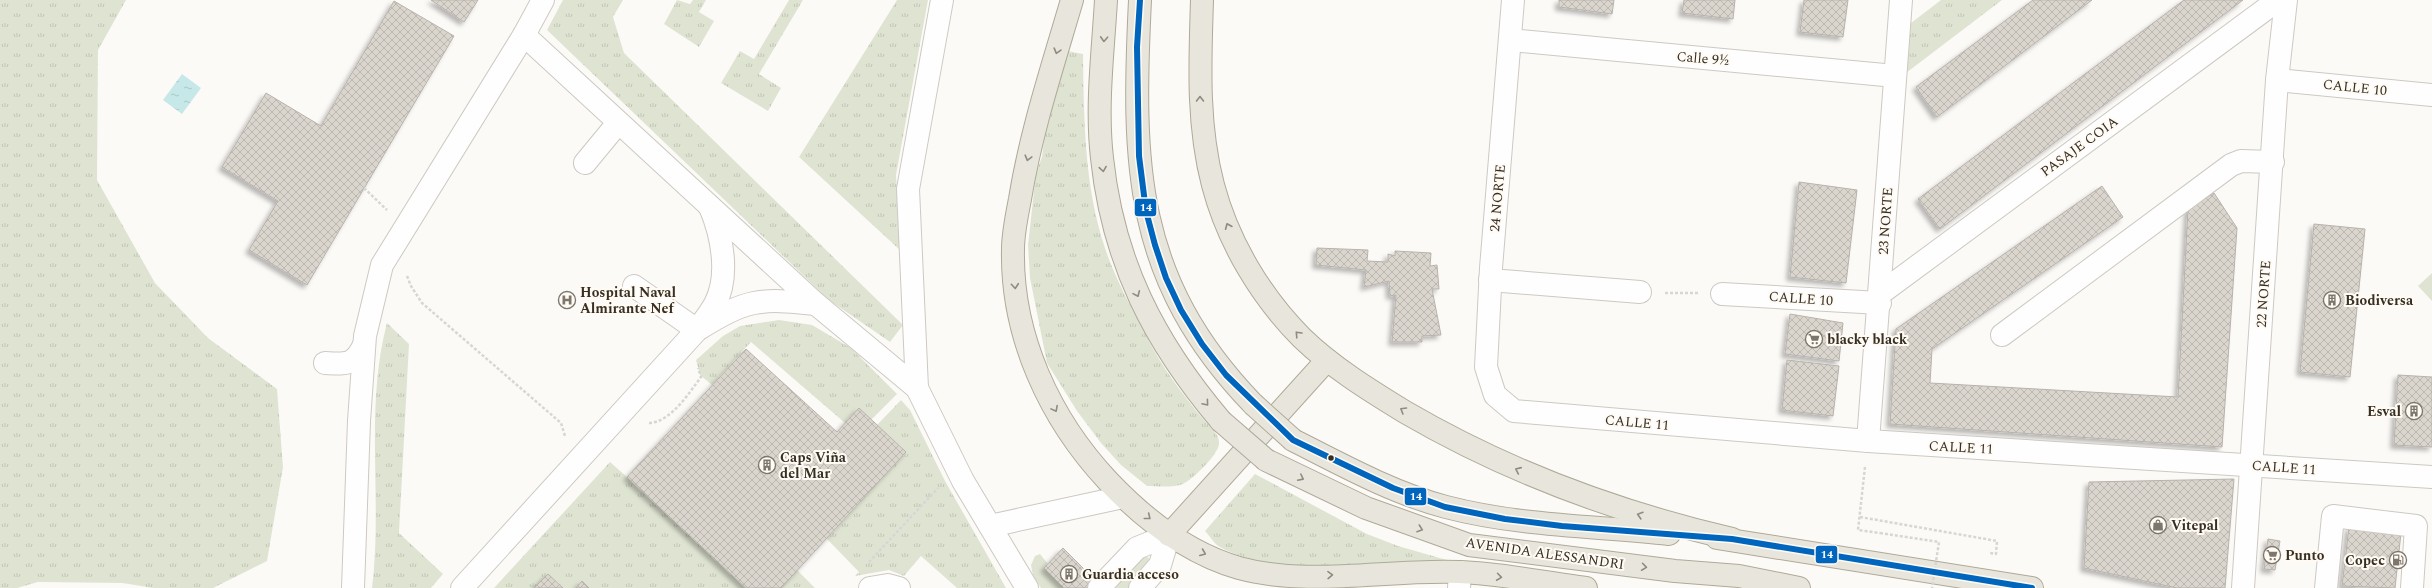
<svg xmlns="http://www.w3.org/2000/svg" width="2432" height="588" font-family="Spectral,serif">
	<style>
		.grass { fill: url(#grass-tufts) }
		.garden { fill: #dfe4d2 }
		.water { fill: url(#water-ripples) }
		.building { fill: url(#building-cross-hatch); stroke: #b7b3ac; filter: url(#shadow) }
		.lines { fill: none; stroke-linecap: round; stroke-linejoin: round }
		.minor-casing { stroke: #cdc9c2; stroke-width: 24 }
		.major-casing { stroke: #afa998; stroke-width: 24 }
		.path { stroke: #d7d6d5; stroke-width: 2.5; stroke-dasharray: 3 2; stroke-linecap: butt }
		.minor { stroke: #fffefe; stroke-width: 22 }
		.major { stroke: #e8e6dc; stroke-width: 22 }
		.major-bridge-casing { stroke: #afa998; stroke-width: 24; stroke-linecap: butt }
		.path-bridge { stroke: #d7d6d5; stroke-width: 2.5; stroke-dasharray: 3 2; stroke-linecap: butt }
		.major-bridge { stroke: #e8e6dc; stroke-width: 22 }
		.bus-1-casing { stroke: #fffbf4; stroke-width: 9 }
		.bus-1 { stroke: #0065bd; stroke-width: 6 }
		.oneway { stroke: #908a80 }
		.bus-dot { fill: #372f23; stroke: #fffbf4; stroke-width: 1.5 }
		.labels { text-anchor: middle; stroke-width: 4; stroke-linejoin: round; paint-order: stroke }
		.street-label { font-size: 14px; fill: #372f23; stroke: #fffbf4 }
		.poi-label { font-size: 14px; font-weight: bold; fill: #372f23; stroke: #fffbf4; text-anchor: start }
		.line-badge { stroke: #fffbf4; stroke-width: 1.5 }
		.badge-label { font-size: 11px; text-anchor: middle; font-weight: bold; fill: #fff }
	</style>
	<defs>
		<pattern id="grass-tufts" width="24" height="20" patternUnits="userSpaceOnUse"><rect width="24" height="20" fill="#dfe4d2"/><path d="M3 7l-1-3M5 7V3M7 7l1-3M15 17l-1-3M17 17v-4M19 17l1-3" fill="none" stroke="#c0c4b4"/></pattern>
		<pattern id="water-ripples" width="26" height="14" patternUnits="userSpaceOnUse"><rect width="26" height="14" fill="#c7e8e8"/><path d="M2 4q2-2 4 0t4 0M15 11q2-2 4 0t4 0" fill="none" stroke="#acc7c7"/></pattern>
		<pattern id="building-cross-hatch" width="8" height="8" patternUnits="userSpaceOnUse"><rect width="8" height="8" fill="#dad6ce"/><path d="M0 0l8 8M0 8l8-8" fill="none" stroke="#bcb8b1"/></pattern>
		<filter id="shadow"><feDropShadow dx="-3.5" dy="3.5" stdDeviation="2" flood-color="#0004"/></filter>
	</defs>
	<rect width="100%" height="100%" fill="#fcfaf7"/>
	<g class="grass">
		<path d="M0,0H126L98,50L97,180L155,283L208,338L277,389L283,467L267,561L213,588H153L123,583L38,582L17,588H0Z"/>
		<path d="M563,0H623L613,17L624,53L903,325L890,342L829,300L547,30Z"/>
		<path d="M677,0L690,4L693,0H706L699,12L714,21L699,47L664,24Z"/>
		<path d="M789,0H803L759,74L781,88L768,111L721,83L740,51L754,59Z"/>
		<path d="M897,0H928L896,175L901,251L799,157Z"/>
		<path d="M1941,0H2002L1906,73L1911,23Z"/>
		<path d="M1067,51L1083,54C1084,119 1084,185 1105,248C1115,278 1131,307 1146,335C1161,366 1182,394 1204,420C1210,427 1220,434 1219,444C1218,455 1193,479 1183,484C1173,488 1157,486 1147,486L1121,465L1101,443L1077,411L1047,363L1030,278L1028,245L1036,173L1042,157L1045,130Z"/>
		<path d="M779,320L812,325L851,348L897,394L871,420L845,423L751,342L712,385L700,375L696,360L723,336L740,326Z"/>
		<path d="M387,323L409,344L399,533L443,574L431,588H372C383,500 364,409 387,323Z"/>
		<path d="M901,400L910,410L945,481L1006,588H957L921,556L904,576L889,570L855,576L859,572L827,539L906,452L877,425Z"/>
		<path d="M610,462L627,477L746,588H589L582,581L576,588H563L548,574L534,588H494Z"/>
		<path d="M1255,474L1367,534L1398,546L1457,563C1397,565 1270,577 1220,547C1214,544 1210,536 1205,531Z"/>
		<path d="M1146,556L1150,559L1129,588H1108Z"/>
		<path d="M797,570L815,588H781Z"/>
	</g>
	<g class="garden">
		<path d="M2432,273V301L2418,286Z"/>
		<path d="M1040,554L1048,564L1044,568L1064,588H1041L1033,576L1031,565L1035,556Z"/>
	</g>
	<path class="water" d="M182,74L201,88L182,114L163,100Z"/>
	<g class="building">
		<path d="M431,0H478L464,22Z"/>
		<path d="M1559,0H1614L1612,14L1559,7Z"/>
		<path d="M1684,0H1735L1733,19L1682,13Z"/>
		<path d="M1804,0H1848L1843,37L1800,32Z"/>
		<path d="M2033,0H2092L1937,117L1916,87Z"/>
		<path d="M2184,0H2243L1940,229L1918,199Z"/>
		<path d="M394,1L454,36L307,285L249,250L278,201L222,167L266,93L321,126Z"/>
		<path d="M1799,182L1857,190L1846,283L1790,277Z"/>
		<path d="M2102,186L2123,217L1932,349L1930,383L2178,397L2188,209L2214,193L2237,228L2222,447L1890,424L1896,329Z"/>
		<path d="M2314,224L2365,229L2350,377L2300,372Z"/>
		<path d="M1317,248L1368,250L1367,261L1388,262V254L1395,256V251L1431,253L1430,266L1437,265L1439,289H1432L1441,335L1422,336V342H1392L1396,295L1390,296L1389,281L1364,287L1366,270L1316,265Z"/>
		<path d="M1790,314L1843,323L1839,361L1785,354Z"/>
		<path d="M746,349L837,432L859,408L906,452L781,588H746L627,477Z"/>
		<path d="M1787,360L1839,366L1833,416L1782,410Z"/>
		<path d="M2398,375L2432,377V447L2394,445Z"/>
		<path d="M2234,479L2225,588H2177L2084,568L2089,482Z"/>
		<path d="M2349,527L2401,533L2395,588L2342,586Z"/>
		<path d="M2268,539L2280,541L2275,570L2264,569Z"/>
		<path d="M1063,548L1095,580L1087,588H1064L1044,568Z"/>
		<path d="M548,574L563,588H534Z"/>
		<path d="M582,581L589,588H576Z"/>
	</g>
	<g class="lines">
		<g class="minor-casing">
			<g id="minor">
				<path d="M1513,0L1491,268L1486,367L1495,395L1514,411L1868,441L2432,477"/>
				<path d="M524,35L816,304L917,388L963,481L1027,588"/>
				<path d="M1510,40L1895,76"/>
				<path d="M2277,80L2432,95"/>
				<path d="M585,163L618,123"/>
				<path d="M1490,280L1640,292"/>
				<path d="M634,286L697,330C703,322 710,313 715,304C730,276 722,235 710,207"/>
				<path d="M1881,293L2278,0"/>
				<path d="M1722,294L1880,303"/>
				<path d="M2002,335L2231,165L2241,161L2273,162"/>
				<path d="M325,363C346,364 354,366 364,345"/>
				<path d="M917,388L908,189L942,0"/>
				<path d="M1868,441L1901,0"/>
				<path d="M990,526L1123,497"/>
				<path d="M353,588L359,421L365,336L382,265L524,35L543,0"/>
				<path d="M462,588L697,330C747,299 758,298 816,304"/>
				<path d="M870,588L888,585L899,588"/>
				<path d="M1099,588L1137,548L1169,535"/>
				<path d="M1140,588L1160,565L1169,535"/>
				<path d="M1459,588L1460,572"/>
				<path d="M2243,588L2277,80L2286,0"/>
				<path d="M2326,588L2333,516L2416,526L2412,588"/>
			</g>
		</g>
		<g class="major-casing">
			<g id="major">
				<path d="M1072,0C1053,65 1031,131 1020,199C1017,215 1013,233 1013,249C1011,336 1050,419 1108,481C1144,519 1187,553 1239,568C1308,587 1388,569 1459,572C1500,573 1545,583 1586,588"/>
				<path d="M1106,0C1103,52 1096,106 1102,158C1113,262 1154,342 1221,421"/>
				<path d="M1140,0C1132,164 1133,279 1253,404"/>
				<path d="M1202,0C1200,63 1197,124 1213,185C1228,242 1261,297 1302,338C1332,367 1369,390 1405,412C1508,472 1616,512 1732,539"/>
				<path d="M1293,440C1342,465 1393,493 1446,507C1519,526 1594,526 1669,534"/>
				<path d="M1266,460L1366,508L1469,545L1675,571L1739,576L1799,588"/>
				<path d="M1169,535L1327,360"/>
				<path d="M1717,538L2032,588"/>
			</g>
		</g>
		<g class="path">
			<path d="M364,188L387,210"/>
			<path d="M407,276L411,286L422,303L561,423L565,436"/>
			<path d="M1665,293H1698"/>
			<path d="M649,423C671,422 689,393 701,377L698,368"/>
			<path d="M1865,467L1858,530L1880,533"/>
			<path d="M1860,517L1997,541L1996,554L1990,553"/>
			<path d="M869,562L938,488"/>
		</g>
		<use href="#minor" class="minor"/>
		<use href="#major" class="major"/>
		<g class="major-bridge-casing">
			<g id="major-bridge">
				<path d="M1253,404L1293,440"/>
				<path d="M1221,421L1266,460"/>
			</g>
		</g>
		<path class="path-bridge" d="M1880,533L1939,542L1932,588"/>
		<use href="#major-bridge" class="major-bridge"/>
		<g class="bus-1-casing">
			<path id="bus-1" d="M1140,0L1137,47L1139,156L1146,211L1155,245L1166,278L1181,310L1202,344L1226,375L1293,440L1393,488L1445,507L1505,519L1562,526L1732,539L2032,588"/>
		</g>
		<use href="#bus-1" class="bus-1"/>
	</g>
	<defs><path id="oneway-chevron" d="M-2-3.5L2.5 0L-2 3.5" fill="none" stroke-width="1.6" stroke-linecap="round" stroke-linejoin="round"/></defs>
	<g class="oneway">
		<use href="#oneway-chevron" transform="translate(1104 39) rotate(93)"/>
		<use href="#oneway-chevron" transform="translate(1057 51) rotate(106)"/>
		<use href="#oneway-chevron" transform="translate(1200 99) rotate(-90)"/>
		<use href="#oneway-chevron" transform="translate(1028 158) rotate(105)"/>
		<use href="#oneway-chevron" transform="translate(1103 169) rotate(81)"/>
		<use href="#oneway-chevron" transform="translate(1228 226) rotate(-113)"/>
		<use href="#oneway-chevron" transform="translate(1015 286) rotate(85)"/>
		<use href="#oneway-chevron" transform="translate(1137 294) rotate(66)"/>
		<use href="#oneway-chevron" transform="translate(1298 334) rotate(-133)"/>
		<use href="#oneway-chevron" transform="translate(1206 403) rotate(50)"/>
		<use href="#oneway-chevron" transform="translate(1055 409) rotate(62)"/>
		<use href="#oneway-chevron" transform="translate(1403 410) rotate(-149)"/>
		<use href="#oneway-chevron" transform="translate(1518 470) rotate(-156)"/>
		<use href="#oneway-chevron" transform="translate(1301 478) rotate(27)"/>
		<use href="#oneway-chevron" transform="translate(1640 515) rotate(-163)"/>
		<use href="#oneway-chevron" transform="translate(1148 517) rotate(39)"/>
		<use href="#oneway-chevron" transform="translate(1420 529) rotate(19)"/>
		<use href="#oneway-chevron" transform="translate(1203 553) rotate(22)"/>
		<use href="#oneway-chevron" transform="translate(1644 567) rotate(8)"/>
		<use href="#oneway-chevron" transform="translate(1330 575) rotate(-1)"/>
		<use href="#oneway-chevron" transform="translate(1499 577) rotate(8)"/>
	</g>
	<defs>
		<g id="hospital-ring" transform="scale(0.9)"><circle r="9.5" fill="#fffbf4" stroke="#7c766d" stroke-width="1.5"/><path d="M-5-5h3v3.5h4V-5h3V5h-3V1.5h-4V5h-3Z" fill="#7c766d"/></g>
		<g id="building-ring" transform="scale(0.9)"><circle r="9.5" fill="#fffbf4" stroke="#7c766d" stroke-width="1.5"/><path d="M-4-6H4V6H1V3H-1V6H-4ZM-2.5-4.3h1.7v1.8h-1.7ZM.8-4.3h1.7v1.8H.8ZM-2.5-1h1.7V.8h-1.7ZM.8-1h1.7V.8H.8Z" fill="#7c766d"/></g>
		<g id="supermarket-ring" transform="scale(0.9)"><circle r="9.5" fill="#fffbf4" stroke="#7c766d" stroke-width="1.5"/><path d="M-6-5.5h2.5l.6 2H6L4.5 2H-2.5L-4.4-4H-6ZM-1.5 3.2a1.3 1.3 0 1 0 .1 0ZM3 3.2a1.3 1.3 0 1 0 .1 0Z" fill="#7c766d"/></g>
		<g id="shop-ring" transform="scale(0.9)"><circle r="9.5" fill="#fffbf4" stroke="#7c766d" stroke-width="1.5"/><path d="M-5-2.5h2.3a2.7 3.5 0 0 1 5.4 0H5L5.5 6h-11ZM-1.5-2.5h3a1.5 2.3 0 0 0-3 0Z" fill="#7c766d"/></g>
		<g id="fuel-ring" transform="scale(0.9)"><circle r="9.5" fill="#fffbf4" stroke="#7c766d" stroke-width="1.5"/><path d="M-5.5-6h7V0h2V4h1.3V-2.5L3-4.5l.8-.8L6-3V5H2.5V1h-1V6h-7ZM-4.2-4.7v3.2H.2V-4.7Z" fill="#7c766d"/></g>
	</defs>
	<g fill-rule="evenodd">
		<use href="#hospital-ring" x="567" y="300"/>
		<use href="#building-ring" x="2332" y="300"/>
		<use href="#supermarket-ring" x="1814" y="339"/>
		<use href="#building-ring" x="2414" y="411"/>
		<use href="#building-ring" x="767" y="465"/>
		<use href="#shop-ring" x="2158" y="525"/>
		<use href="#supermarket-ring" x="2272" y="555"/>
		<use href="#fuel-ring" x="2398" y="560"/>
		<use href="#building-ring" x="1069" y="574"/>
	</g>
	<circle class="bus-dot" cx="1331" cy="458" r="3.5"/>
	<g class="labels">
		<g class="street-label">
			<text transform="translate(1703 58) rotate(5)" y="5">Calle 9½</text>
			<text transform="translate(2355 87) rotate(6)" y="5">CALLE 10</text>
			<text transform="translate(2079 146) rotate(-36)" y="5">PASAJE COIA</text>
			<text transform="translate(1497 198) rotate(-85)" y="5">24 NORTE</text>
			<text transform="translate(1885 221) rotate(-86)" y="5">23 NORTE</text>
			<text transform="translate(2263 294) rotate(-86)" y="5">22 NORTE</text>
			<text transform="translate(1801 298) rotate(4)" y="5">CALLE 10</text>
			<text transform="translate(1637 422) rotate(5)" y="5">CALLE 11</text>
			<text transform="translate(1961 447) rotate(3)" y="5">CALLE 11</text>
			<text transform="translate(2284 467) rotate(4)" y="5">CALLE 11</text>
			<text transform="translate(1545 553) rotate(8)" y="5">AVENIDA ALESSANDRI</text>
		</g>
		<g class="poi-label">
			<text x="580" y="297">Hospital Naval<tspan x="580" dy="16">Almirante Nef</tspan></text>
			<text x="2345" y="305">Biodiversa</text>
			<text x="1827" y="344">blacky black</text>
			<text x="2401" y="416" text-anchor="end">Esval</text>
			<text x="780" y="462">Caps Viña<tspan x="780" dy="16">del Mar</tspan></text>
			<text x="2171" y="530">Vitepal</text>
			<text x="2285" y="560">Punto</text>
			<text x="2385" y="565" text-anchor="end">Copec</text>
			<text x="1082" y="579">Guardia acceso</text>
		</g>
	</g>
	<g class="line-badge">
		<rect x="1134" y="198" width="23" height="19" rx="4" fill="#0065bd"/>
		<rect x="1404" y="487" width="23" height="19" rx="4" fill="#0065bd"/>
		<rect x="1815" y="545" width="23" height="19" rx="4" fill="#0065bd"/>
	</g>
	<g class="badge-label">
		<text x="1146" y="211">14</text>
		<text x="1416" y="500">14</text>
		<text x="1827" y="558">14</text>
	</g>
</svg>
